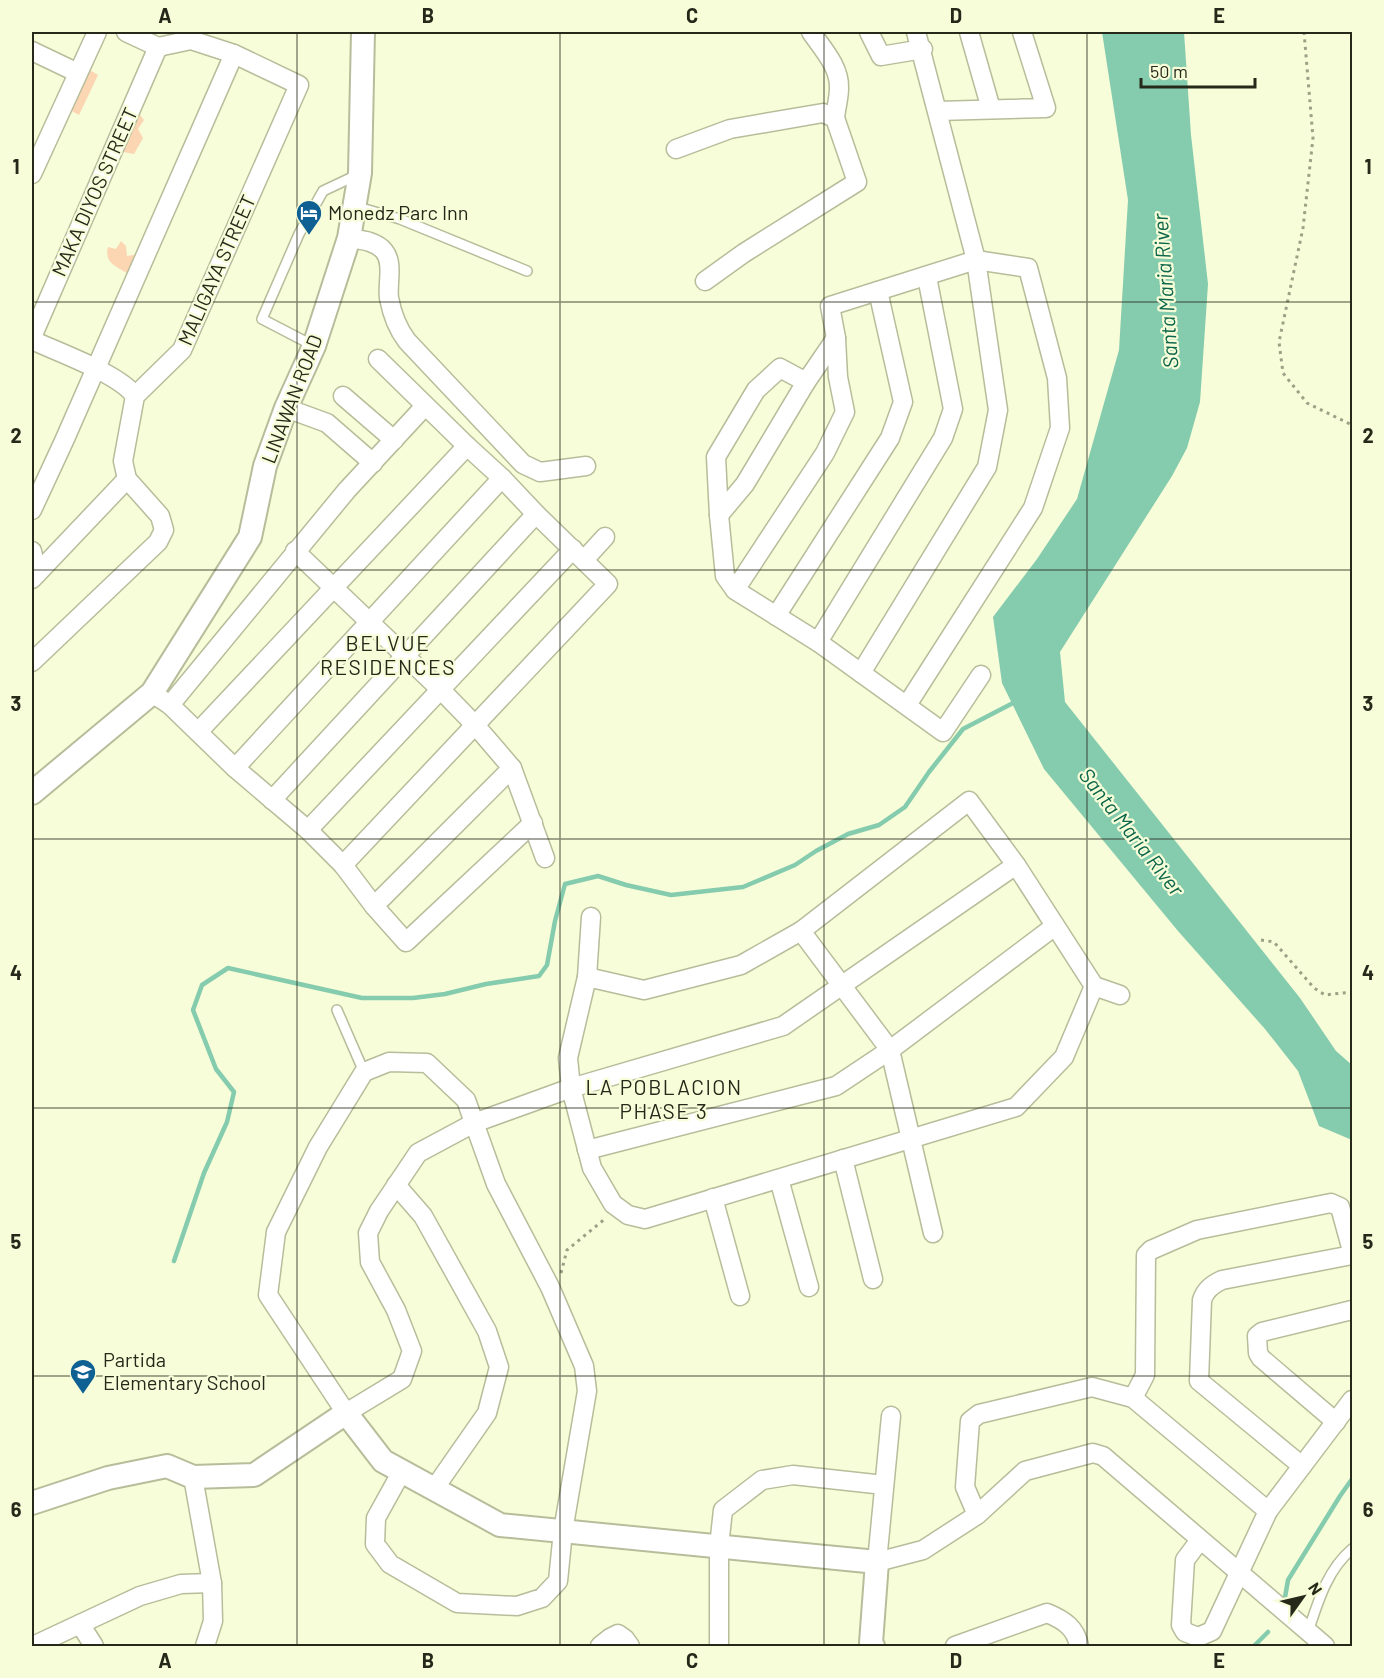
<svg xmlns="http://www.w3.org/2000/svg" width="1384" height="1678" font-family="Barlow,sans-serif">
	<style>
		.green { fill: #fcd6b3 }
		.water { fill: #85cbae }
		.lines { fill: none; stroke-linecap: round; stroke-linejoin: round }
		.stream { stroke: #85cbae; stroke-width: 4.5 }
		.service-casing { stroke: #b7bd9a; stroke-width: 12 }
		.minor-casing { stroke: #b7bd9a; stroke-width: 21 }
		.tertiary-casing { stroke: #b7bd9a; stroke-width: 26 }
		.path { stroke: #9ca085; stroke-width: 3; stroke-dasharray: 3 4.5; stroke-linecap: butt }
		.service { stroke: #fff; stroke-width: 9 }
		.minor { stroke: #fff; stroke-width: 18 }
		.tertiary { stroke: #fff; stroke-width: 22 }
		.grid { fill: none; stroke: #26281a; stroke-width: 1.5; stroke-opacity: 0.55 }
		.labels { text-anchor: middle; stroke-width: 4.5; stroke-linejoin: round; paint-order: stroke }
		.street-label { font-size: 20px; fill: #26281a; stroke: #f7fdd9 }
		.poi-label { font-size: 20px; fill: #26281a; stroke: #f7fdd9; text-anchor: start }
		.water-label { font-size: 21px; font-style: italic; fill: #0c664b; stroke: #f7fdd9 }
		.neighbourhood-label { font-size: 21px; letter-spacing: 1.5px; fill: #26281a; stroke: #f7fdd9 }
		.neatline { fill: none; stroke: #26281a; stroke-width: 2 }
		.grid-label { font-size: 20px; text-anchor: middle; font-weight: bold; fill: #26281a }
	</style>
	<rect width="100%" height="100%" fill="#f7fdd9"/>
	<g class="green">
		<path d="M88,69L98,75L79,115L68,109Z"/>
		<path d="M129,100L144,120L138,129L143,138L134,154L107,149Z"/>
		<path d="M121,241L126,246L127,256L145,253L140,265L124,276L127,273C115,266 104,262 108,247L116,249Z"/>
	</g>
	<path class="water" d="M1102,32H1184L1191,135L1208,284L1200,402L1187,448L1172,476L1060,652L1065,702L1300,998L1336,1051L1352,1065V1140L1319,1126L1298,1071L1265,1029L1178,931L1044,769L1002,683L993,617L1037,559L1077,499L1119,350L1128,200Z"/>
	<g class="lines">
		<g class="stream">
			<path d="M174,1261L204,1173L227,1122L234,1092L216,1069L193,1010L202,985L228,968L362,998H413L445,994L486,984L539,976L547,965L555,921L565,884L598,876L626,885L671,895L743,887L795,865L816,851L848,834L879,825L905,807L929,772L963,729L1015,702"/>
			<path d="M1284,1603L1288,1580L1340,1496L1352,1479"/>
			<path d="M1254,1646L1268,1632"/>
		</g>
		<g class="service-casing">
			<g id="service">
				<path d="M354,206L400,219L527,271"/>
				<path d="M314,346L262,319L299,234L323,191L359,174"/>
				<path d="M337,1010L364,1072"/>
				<path d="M1308,1632C1318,1602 1327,1570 1352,1549"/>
			</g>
		</g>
		<g class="minor-casing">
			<g id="minor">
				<path d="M811,32C822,48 840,67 839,88C839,98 836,108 835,118"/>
				<path d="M869,32L881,56L923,49"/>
				<path d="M969,32L991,109"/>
				<path d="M32,51L78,73"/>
				<path d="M938,111L1046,108L1022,32"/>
				<path d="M676,149L730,129L823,113L835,118L857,182L744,253L705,281"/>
				<path d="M32,174L97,32"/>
				<path d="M349,238C361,240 376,241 384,251C394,263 387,284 389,298C392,314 397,328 407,341L523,464L540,472L586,466"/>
				<path d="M32,337L158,47"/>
				<path d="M32,340C57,352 120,374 135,396"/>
				<path d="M806,382L780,368L756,390L716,457L719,515L725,576L735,590L818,642L943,732L981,675"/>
				<path d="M343,396L394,440"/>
				<path d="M286,408L327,423L373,463"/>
				<path d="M32,510L64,441L234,54"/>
				<path d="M719,515L745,484L806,382L836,338"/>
				<path d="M32,551L37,573"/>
				<path d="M295,551L442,691L476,726L512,768L545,858"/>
				<path d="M584,560L605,537"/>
				<path d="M32,579L127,479"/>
				<path d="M735,590L825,453L845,412L838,377L836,338L830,306L976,260L1028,268L1057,378L1060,428L1033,508L907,705"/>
				<path d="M776,616L890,438L903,402L878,291"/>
				<path d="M818,642L943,438L953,409L927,277"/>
				<path d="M32,662L158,542L164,530L160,516L127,479L123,461L135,396L182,350L299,85L234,54L191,40L158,47L126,32"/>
				<path d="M861,673L987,467L998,410L976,260L916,32"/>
				<path d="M152,693L170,705L235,768L308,830L343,865L374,906L406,942L533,823"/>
				<path d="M170,705L347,490L425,406"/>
				<path d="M198,732L467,446"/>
				<path d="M235,768L502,478"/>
				<path d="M272,800L536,514"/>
				<path d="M308,830L573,549"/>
				<path d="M343,865L608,584L536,514L502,478L467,446L378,359"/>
				<path d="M374,906L512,768"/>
				<path d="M591,917L587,977L568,1058L571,1088L592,1168L613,1204L628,1215L645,1219L1016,1107L1064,1057L1094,986"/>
				<path d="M801,931L890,1050L933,1233"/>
				<path d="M587,977L644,990L741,965L801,931L969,801L1016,865L1094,986L1120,995"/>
				<path d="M587,1150L836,1086L890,1050L1055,926"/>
				<path d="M843,1159L873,1279"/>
				<path d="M779,1179L809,1287"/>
				<path d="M396,1185L423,1216L487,1331L499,1367L487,1413L434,1489"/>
				<path d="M713,1198L740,1296"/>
				<path d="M1133,1398L1145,1375L1146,1255L1151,1250L1197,1230L1331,1203L1340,1207L1352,1251"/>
				<path d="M891,1416L877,1562L923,1550L977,1515L1025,1471L1093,1453L1103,1456L1325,1646"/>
				<path d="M1336,1422L1261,1358L1258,1353L1257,1336L1262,1332L1352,1310"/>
				<path d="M1302,1466L1199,1381L1202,1300C1205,1290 1213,1284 1222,1280L1352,1255"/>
				<path d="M402,1471L376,1518L375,1544L390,1564L457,1603L517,1606L542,1598L558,1581L563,1531L587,1391L584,1366L550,1287L496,1184L466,1100L427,1063L389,1062L364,1072L318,1147L276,1232L268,1295L346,1413L402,1379L412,1351L396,1310L370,1262L368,1233L379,1211L418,1153L474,1123L571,1088L783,1026L1016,865"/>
				<path d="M193,1477L212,1583L213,1621L205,1646"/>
				<path d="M977,1515L965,1487L970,1421L979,1414L1092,1387L1133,1398L1268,1511"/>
				<path d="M1200,1540L1185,1560L1181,1625L1185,1632L1198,1637L1212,1631L1268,1511L1352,1400"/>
				<path d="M80,1624L94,1646"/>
				<path d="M33,1646L140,1596L181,1584L212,1583"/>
				<path d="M600,1646L610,1638L618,1634L625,1639L630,1646"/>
				<path d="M719,1646V1546L723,1510L762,1480L793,1475L884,1485"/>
				<path d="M955,1646L1047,1613C1064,1620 1076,1628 1079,1646"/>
			</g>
		</g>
		<g class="tertiary-casing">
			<g id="tertiary">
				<path d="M32,793L152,693L250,537L265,466L286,408L314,346L349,238L360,173L363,32"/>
				<path d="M32,1503L108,1478L167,1466L193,1477L254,1475L346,1413L383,1461L500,1525L877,1562L871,1643L873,1646"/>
			</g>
		</g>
		<g class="path">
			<path d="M1304,32L1313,138L1303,228L1279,342L1283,373L1307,403L1352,425"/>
			<path d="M1261,940L1274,942L1314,988L1325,995L1352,992"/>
			<path d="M561,1273L567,1250L606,1218"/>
		</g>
		<use href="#service" class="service"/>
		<use href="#minor" class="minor"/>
		<use href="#tertiary" class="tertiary"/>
	</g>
	<path class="grid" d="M297,32V1646M560,32V1646M824,32V1646M1087,32V1646M32,302H1352M32,570H1352M32,839H1352M32,1108H1352M32,1376H1352"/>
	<defs>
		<g id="hotel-pin" transform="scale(1.35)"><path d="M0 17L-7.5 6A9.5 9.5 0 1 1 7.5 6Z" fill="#0f6193" stroke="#f7fdd9"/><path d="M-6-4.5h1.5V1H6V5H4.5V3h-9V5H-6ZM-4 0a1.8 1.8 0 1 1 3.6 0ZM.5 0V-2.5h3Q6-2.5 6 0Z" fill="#fff"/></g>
		<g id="school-pin" transform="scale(1.35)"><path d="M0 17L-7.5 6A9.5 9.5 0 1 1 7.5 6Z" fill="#0f6193" stroke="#f7fdd9"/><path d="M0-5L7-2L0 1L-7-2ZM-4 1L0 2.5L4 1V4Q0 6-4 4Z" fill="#fff"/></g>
	</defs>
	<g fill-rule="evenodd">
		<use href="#hotel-pin" x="309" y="213"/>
		<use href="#school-pin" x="83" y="1372"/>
	</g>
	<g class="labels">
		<g class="street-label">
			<text transform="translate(95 192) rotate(-66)" y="7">MAKA DIYOS STREET</text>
			<text transform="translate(217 270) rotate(-66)" y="7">MALIGAYA STREET</text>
			<text transform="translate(292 399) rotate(-69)" y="7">LINAWAN ROAD</text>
		</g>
		<g class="poi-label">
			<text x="328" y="220">Monedz Parc Inn</text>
			<text x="103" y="1367">Partida<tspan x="103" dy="23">Elementary School</tspan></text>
		</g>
		<g class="water-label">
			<text transform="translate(1166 291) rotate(-94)" y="7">Santa Maria River</text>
			<text transform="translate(1131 832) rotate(52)" y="7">Santa Maria River</text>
		</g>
		<g class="neighbourhood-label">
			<text x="388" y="651">BELVUE<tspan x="388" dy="24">RESIDENCES</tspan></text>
			<text x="664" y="1095">LA POBLACION<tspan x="664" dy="24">PHASE 3</tspan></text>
		</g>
	</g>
	<rect width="1384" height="1678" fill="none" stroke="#f7fdd9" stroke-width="66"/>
	<g transform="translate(1303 1597) rotate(56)" stroke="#f7fdd9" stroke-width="4.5" paint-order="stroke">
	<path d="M0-4.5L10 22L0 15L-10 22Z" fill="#26281a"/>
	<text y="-9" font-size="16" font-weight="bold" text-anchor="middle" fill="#26281a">N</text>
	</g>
	<path d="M1141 78v9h114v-9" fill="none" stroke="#26281a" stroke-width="3"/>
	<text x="1150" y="78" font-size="18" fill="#26281a" stroke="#f7fdd9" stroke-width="4.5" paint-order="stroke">50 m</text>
	<rect x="33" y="33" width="1318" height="1612" class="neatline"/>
	<g class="grid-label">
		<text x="165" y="23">A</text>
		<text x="428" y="23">B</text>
		<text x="692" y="23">C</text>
		<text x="956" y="23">D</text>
		<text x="1219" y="23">E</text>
		<text x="16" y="174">1</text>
		<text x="1368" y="174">1</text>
		<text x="16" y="443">2</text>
		<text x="1368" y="443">2</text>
		<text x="16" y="711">3</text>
		<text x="1368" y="711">3</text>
		<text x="16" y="980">4</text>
		<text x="1368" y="980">4</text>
		<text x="16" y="1249">5</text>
		<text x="1368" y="1249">5</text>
		<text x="16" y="1517">6</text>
		<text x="1368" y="1517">6</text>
		<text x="165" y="1668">A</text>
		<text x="428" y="1668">B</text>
		<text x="692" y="1668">C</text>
		<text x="956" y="1668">D</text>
		<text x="1219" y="1668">E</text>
	</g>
</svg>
